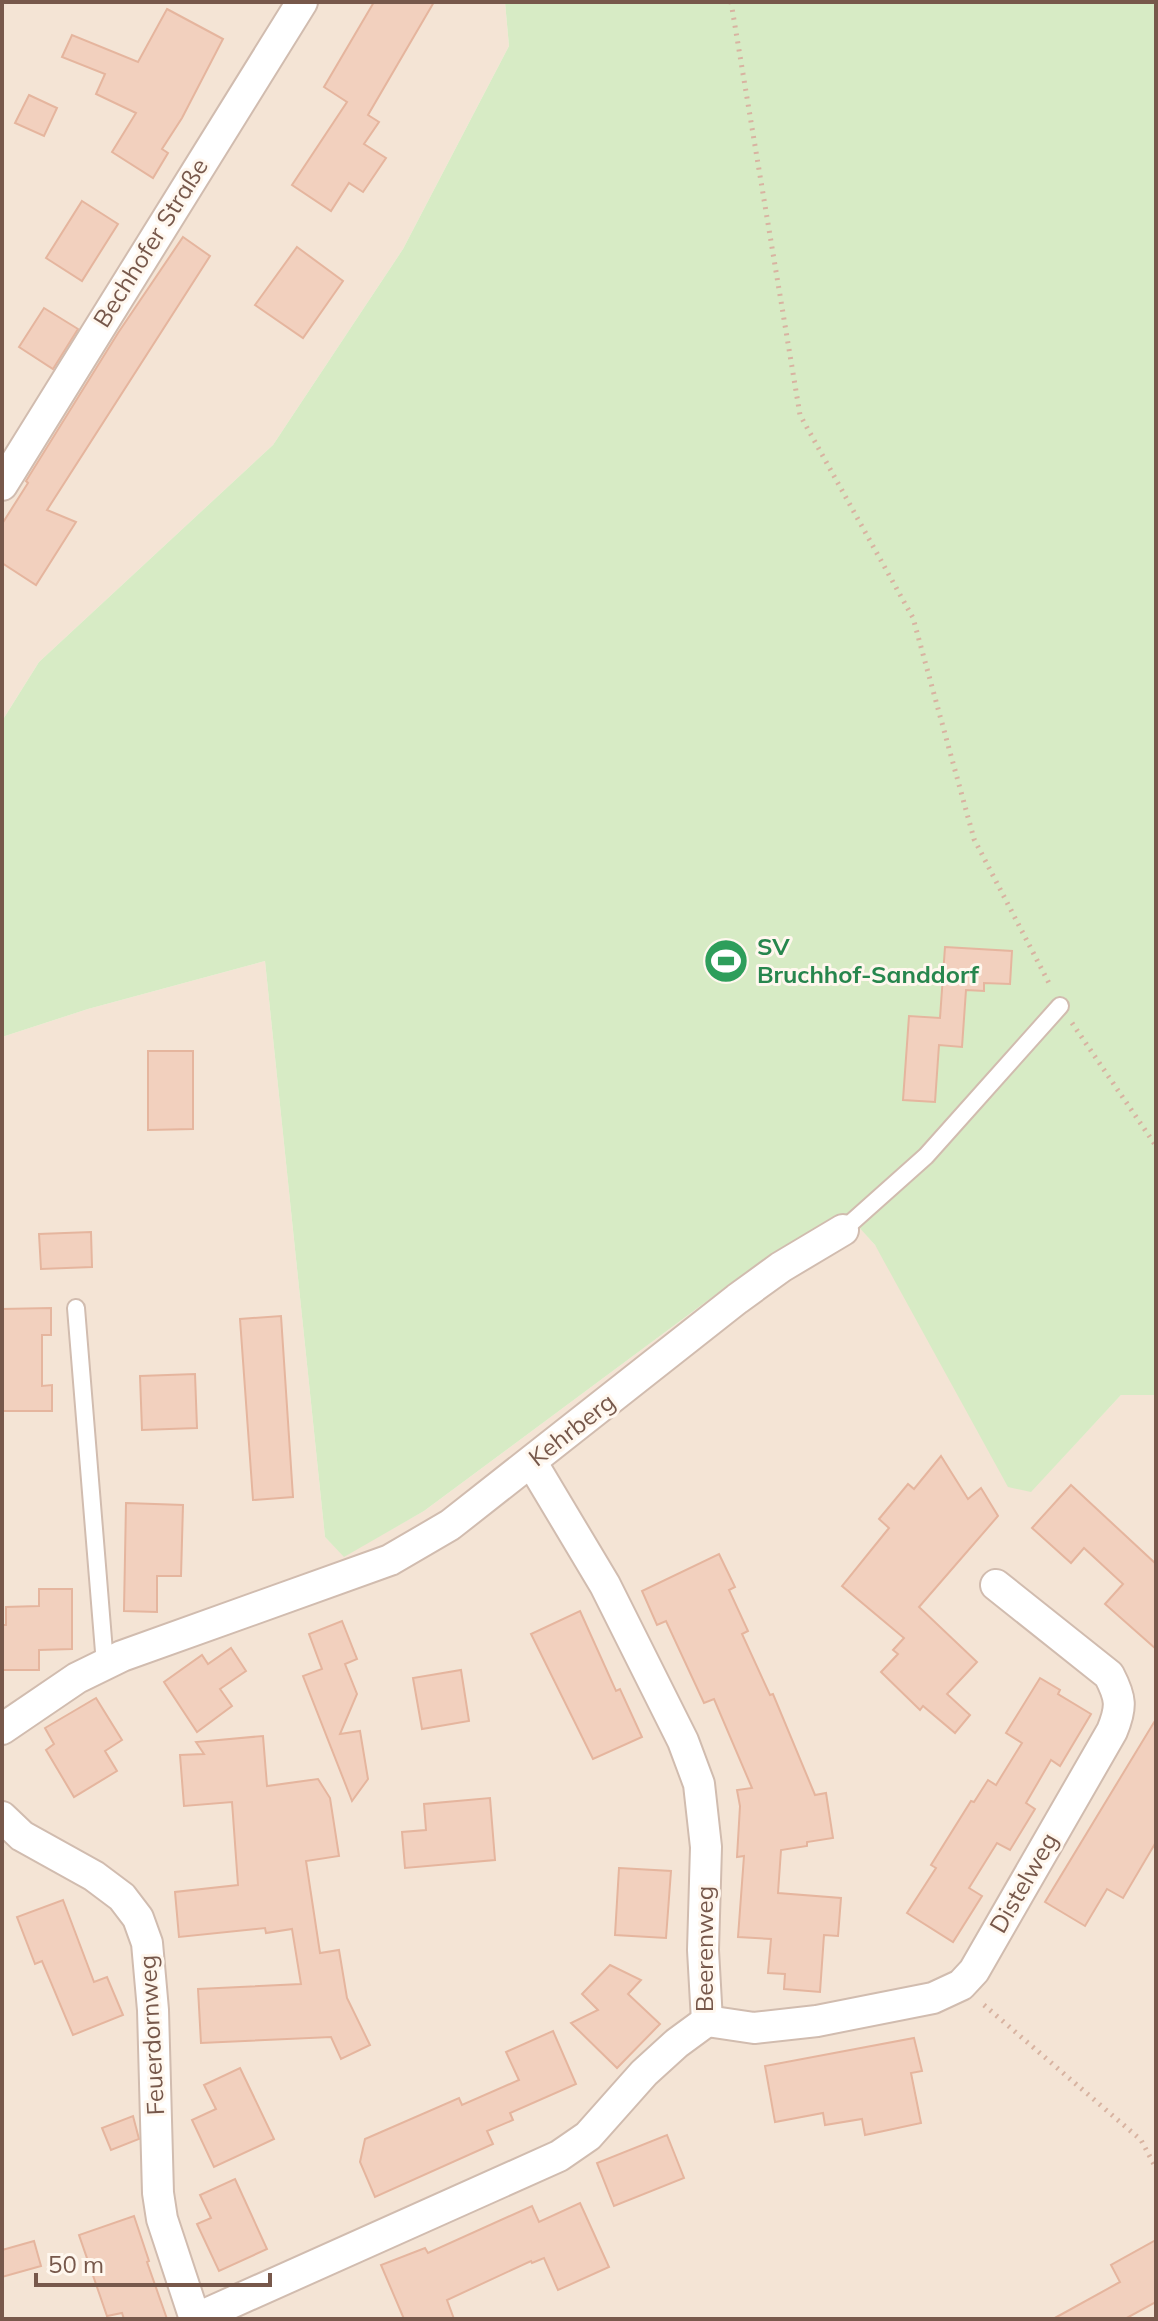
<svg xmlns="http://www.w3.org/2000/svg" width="1158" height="2321" font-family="Mulish,sans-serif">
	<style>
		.residential { fill: #f4e4d5 }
		.green { fill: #d7ebc5 }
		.building { fill: #f2d0be; stroke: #e5b59e; stroke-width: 2 }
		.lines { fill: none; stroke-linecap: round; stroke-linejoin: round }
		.service-casing { stroke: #d1bcaf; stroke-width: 20 }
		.minor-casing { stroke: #d1bcaf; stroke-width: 34 }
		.path { stroke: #d8b3a1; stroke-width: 5; stroke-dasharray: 2 6; stroke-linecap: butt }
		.service { stroke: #fff; stroke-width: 16 }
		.minor { stroke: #fff; stroke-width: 30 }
		.labels { text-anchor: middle; stroke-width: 6; stroke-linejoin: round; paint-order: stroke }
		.street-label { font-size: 24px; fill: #77584b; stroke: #fff7ee }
		.leisure-label { font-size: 24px; font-weight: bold; fill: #27864d; stroke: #fff7ee; text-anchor: start }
	</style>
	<rect width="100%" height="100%" fill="#fdf3e7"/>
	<g class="residential">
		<path d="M2,2H505L509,46L403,249L273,445L39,662L2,721Z"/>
		<path d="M265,961L325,1537L344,1556L424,1511L738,1278L848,1214L875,1245L1031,1491L1121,1395H1156V2319H2V1037L88,1009Z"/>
	</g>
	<path class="green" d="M505,2H1156V1395H1121L1031,1492L1008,1487L875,1245L848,1215L738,1278L424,1511L344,1557L325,1537L265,961L88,1009L2,1037V721L39,662L273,445L403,249L509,46Z"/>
	<g class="building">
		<path d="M374,2H434L368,115L379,122L364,144L386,158L363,192L349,183L331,211L292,185L347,102L324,87Z"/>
		<path d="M167,9L223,39L182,118L162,149L168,153L153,178L112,152L136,113L96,94L105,74L62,57L72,35L138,62Z"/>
		<path d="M29,95L57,108L44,136L15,123Z"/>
		<path d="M82,201L118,224L82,281L46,258Z"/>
		<path d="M183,237L210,256L47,510L76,522L36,585L2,563V524L28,483L26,481L118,333Z"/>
		<path d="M297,247L343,281L303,338L255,305Z"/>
		<path d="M44,308L78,329L53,369L19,347Z"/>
		<path d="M945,947L1012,951L1010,984L984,983V991L966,990L962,1047L939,1045L935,1102L903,1100L909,1016L940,1018Z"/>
		<path d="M148,1051H193V1129L148,1130Z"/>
		<path d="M91,1232L92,1267L41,1269L39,1234Z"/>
		<path d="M51,1308V1335H42V1386L52,1385V1411H2V1309Z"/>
		<path d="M281,1316L293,1497L253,1500L240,1319Z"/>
		<path d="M195,1374L197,1428L142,1430L140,1376Z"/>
		<path d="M941,1456L968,1499L981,1488L998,1516L919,1607L977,1662L947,1694L970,1715L955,1733L923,1706L920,1710L881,1672L898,1654L893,1650L904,1638L842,1586L889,1528L879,1519L908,1484L914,1489Z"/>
		<path d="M1071,1485L1156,1564V1649L1105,1604L1123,1584L1084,1548L1071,1563L1032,1528Z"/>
		<path d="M126,1503L183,1505L181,1576H157V1612L124,1611Z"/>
		<path d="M719,1554L735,1587L729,1590L748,1631L742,1634L770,1695L773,1694L815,1795L826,1793L833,1838L807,1842V1846L781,1850L778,1893L841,1898L838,1936L824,1935L820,1992L784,1989L785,1974L768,1973L771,1939L738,1937L744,1856L737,1857L740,1806L737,1790L752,1788L714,1699L704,1703L666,1621L657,1625L642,1591Z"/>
		<path d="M39,1589H72V1649L39,1650V1670H2V1625H6V1607L39,1606Z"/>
		<path d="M580,1611L616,1691L620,1689L642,1737L593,1759L531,1634Z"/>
		<path d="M342,1621L357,1659L345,1664L357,1694L340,1734L360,1731L368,1779L352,1801L303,1676L322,1669L309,1634Z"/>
		<path d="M231,1648L246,1671L220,1689L232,1706L197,1732L164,1682L202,1655L208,1664Z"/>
		<path d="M461,1670L469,1721L422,1729L413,1678Z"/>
		<path d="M1040,1678L1060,1690L1058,1694L1091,1714L1060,1766L1051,1760L1026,1803L1035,1809L1010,1850L997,1843L969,1888L982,1896L953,1942L907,1913L936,1868L931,1865L971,1801L974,1802L988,1780L996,1785L1022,1743L1006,1733Z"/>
		<path d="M96,1698L122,1740L105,1751L117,1771L74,1797L46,1750L54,1744L45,1728Z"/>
		<path d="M1156,1719V1842L1123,1898L1107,1889L1085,1926L1045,1902Z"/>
		<path d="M263,1736L267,1786L318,1779L330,1798L339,1856L306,1861L320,1953L339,1950L347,1998L370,2045L341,2059L331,2037L201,2043L198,1989L301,1984L292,1929L266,1933L265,1928L179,1937L175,1892L238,1885L232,1802L184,1806L180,1755L204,1754L196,1742Z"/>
		<path d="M490,1798L495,1860L405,1868L402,1832L426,1830L424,1804Z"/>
		<path d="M619,1868L671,1871L666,1938L615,1935Z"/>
		<path d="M63,1900L94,1982L107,1977L123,2015L73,2035L42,1961L35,1964L17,1917Z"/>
		<path d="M610,1965L641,1980L628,1994L660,2024L617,2068L571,2023L598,2010L582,1994Z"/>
		<path d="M553,2031L576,2084L510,2113L513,2120L487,2131L493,2144L375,2197L360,2162L365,2139L459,2098L462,2105L519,2080L506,2052Z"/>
		<path d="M914,2038L922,2071L911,2073L921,2123L865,2135L862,2119L825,2125L823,2113L775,2122L765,2066Z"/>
		<path d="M240,2068L274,2139L214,2167L192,2120L216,2109L204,2085Z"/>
		<path d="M133,2116L139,2139L111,2150L102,2128Z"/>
		<path d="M667,2135L684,2178L614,2206L597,2163Z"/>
		<path d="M235,2179L267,2249L219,2271L197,2224L211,2218L200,2195Z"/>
		<path d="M580,2203L609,2267L558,2290L544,2258L532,2263L531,2261L447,2300L454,2319H404L381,2265L425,2248L428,2253L532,2206L539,2222Z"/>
		<path d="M134,2216L149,2261L147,2262L167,2319H124L122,2313L107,2316L79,2235Z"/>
		<path d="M1156,2240V2302L1125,2319H1053L1120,2282L1111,2265Z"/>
		<path d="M34,2241L41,2266L2,2277V2250Z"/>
	</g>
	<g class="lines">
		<g class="service-casing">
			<g id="service">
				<path d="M843,1230L926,1156L1060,1006"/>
				<path d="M76,1308L105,1664"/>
			</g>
		</g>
		<g class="minor-casing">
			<g id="minor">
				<path d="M2,485L302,2"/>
				<path d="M532,1463L605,1585L683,1741L699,1784L706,1847L703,1950L707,2021"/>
				<path d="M2,1729L77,1678L122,1656L390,1560L450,1525L737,1299L781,1267L843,1230"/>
				<path d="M2,1817L22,1836L94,1876L122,1897L138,1918L147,1943L153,2010L158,2193L162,2219L195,2319"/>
				<path d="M707,2021L754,2028L817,2021L933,1998L961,1985L974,1971L1112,1731C1122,1707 1121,1698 1109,1675L996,1585"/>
				<path d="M195,2319L559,2156L588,2136L644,2073L677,2043L707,2021"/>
			</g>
		</g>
		<g class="path">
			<path d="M731,2L800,415L913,618L974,839L1051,987"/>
			<path d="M1072,1023L1156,1146"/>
			<path d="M984,2005L1141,2140L1156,2168"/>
		</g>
		<use href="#service" class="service"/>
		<use href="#minor" class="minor"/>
	</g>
	<defs>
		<g id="stadium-disc" transform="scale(2.3)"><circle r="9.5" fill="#2e9e5b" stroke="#fff7ee"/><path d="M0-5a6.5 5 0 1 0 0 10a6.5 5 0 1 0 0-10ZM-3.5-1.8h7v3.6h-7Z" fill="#fff"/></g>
	</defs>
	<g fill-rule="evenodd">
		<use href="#stadium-disc" x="726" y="961"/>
	</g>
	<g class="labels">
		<g class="street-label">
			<text transform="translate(151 243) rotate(-58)" y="8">Bechhofer Straße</text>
			<text transform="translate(572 1430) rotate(-38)" y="8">Kehrberg</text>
			<text transform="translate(1024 1883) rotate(-60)" y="8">Distelweg</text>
			<text transform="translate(705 1949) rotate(-90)" y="8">Beerenweg</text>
			<text transform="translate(152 2035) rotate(-93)" y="8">Feuerdornweg</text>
		</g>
		<g class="leisure-label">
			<text x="757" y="955">SV<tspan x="757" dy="28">Bruchhof-Sanddorf</tspan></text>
		</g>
	</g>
	<rect width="1158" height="2321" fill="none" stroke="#77584b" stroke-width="8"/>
	<path d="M36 2273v12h234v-12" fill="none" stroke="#77584b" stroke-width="4"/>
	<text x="48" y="2273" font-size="24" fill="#77584b" stroke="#fff7ee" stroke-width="6" paint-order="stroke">50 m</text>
</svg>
